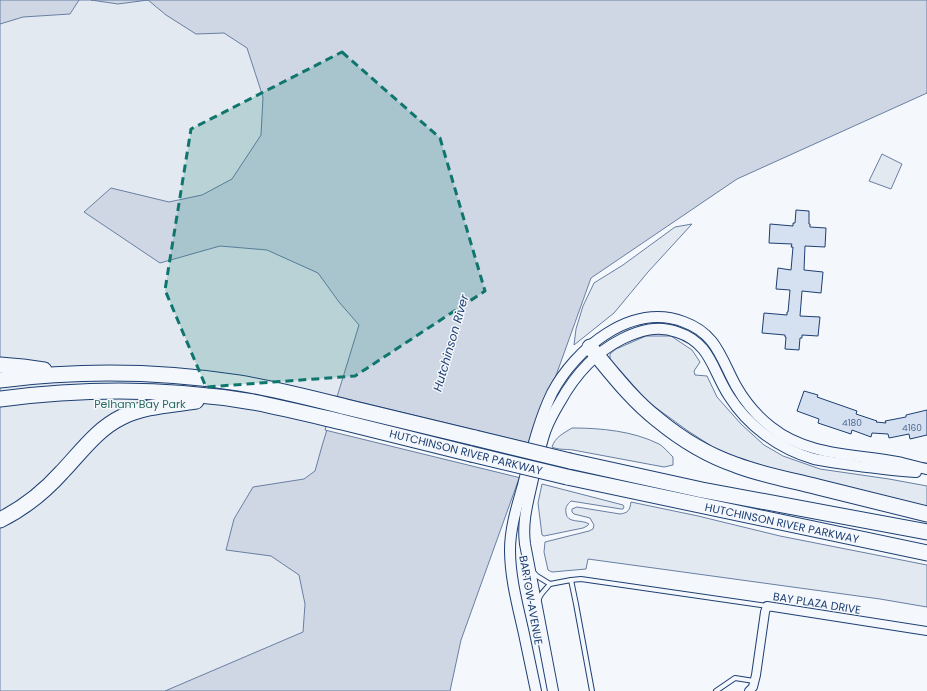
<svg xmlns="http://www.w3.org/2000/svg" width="927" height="691" font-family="Poppins,sans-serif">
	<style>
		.green { fill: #e3e9f0; stroke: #687fa3 }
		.water { fill: #cfd7e4; stroke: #687fa3 }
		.pier { fill: #f4f7fb; stroke: #687fa3 }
		.building { fill: #d5e0f0; stroke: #1d3f73 }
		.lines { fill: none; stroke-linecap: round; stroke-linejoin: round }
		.service-casing { stroke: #1d3f73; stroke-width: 6 }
		.minor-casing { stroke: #1d3f73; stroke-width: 10 }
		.tertiary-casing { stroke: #1d3f73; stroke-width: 12 }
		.motorway-casing { stroke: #1d3f73; stroke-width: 17 }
		.service { stroke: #f4f7fb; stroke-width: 4 }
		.minor { stroke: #f4f7fb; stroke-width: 8 }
		.tertiary { stroke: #f4f7fb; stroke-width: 10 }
		.motorway { stroke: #f4f7fb; stroke-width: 15 }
		.motorway-bridge-casing { stroke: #1d3f73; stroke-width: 17; stroke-linecap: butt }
		.motorway-bridge { stroke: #f4f7fb; stroke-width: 15 }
		.marked { fill: #0f766e; fill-opacity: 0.2; stroke: #0f766e; stroke-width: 3; stroke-dasharray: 8 5; stroke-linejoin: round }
		.labels { text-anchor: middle; stroke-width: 3; stroke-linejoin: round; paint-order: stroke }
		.number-label { font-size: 9px; fill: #4b6792 }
		.park-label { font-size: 11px; fill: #2c6c60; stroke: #f4f7fb }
		.street-label { font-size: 11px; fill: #1d3f73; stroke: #f4f7fb }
		.water-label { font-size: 12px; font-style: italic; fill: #1d3f73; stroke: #f4f7fb }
	</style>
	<rect width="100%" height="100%" fill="#f4f7fb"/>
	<g class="green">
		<path d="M0,0H504L372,467L286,691H0Z"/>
		<path d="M882,154L902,164L891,189L869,181Z"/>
		<path d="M692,224L648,272L614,313L574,345L576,329L583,306L594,283L623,265L675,227Z"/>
		<path d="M646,336H671L692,350L700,362L694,371L695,375L707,376L717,397L741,424L764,445L783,456L820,469L889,479L927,486V508L797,476L745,461L713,447L688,431L648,402L618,368L610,361V354L616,349Z"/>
		<path d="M572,428C601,428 633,431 659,444C664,447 669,453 673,457V465L664,467L573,450C566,449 558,450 552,447C555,437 564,433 572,428Z"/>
		<path d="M542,484L623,505L624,507L623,509H621L571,501C567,505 565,507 566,513C567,524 582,519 589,524L587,526L583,528L544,536L542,535L538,503Z"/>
		<path d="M631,502L698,516L780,536L927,565V607L880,599L588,559L586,569L552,572L548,570L544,552L545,542L589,531L593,529L594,525L590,518L574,514L572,512V509L577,507L620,514C628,513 630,510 631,502Z"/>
	</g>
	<g class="water">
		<path d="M0,0H79L70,14L23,17L0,24Z"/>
		<path d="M91,0H927V93L737,179L591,278L461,640L450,691H165L303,632L305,604L299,575L271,556L226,550L234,519L253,487L304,479L315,471L322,446L359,325L339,302L318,273L267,250L220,246L160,263L84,212L111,188L169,202L202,195L232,179L261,135L263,97L247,48L224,33L196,34L166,15L148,0L118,4Z"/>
	</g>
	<path class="pier" d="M335,396L533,444L521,478L325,430Z"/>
	<g class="building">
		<path d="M796,210L809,211V224H810V227L826,228L825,247L805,246L804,270L823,272L821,293L802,291L800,316L820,317L818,336L802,335V338H800L799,350L785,349L786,337H785V335L762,333L764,313L787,315V312H788L790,290L776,289L778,268L791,270L793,247H791L792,244L769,243L770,224L793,226V223H795Z"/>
		<path d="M804,391L818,395L817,397L857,411L856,414L877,421L876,422L886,423L885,421L906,417V415L927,410V435L910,439L909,434L889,438L888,434L872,433L871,437L852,430L851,434L818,423L819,419L797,411Z"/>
	</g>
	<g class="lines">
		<g class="service-casing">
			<g id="service">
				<path d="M533,572L537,576L550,584L571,580L581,579L767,606"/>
				<path d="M571,580L576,604L592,691"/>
				<path d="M539,599C540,594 546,589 550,584"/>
				<path d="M716,691L735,678L754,681"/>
			</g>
		</g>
		<g class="minor-casing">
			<path id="minor" d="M749,691L753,687L756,675L765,612L767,606L927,631"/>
		</g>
		<g class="tertiary-casing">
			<g id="tertiary">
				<path d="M536,691C532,672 528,653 524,634C518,607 510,578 510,550C510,528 517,506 523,485C531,454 538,422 552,393C575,349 631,302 684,322C717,334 721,359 736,386C745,402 757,416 771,427C807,456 854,454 897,462C907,464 917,467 927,469"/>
				<path d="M553,691L525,544C522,521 528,502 533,479C537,463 540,447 545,432C549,421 554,412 560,402C575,375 594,353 622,339C640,330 658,325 677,332C711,343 712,370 729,396C748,426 779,449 814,459C829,462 844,464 859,466C878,468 897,471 916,472"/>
			</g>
		</g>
		<g class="motorway-casing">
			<g id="motorway">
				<path d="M590,347C611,372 631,399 658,420C681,439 707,455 736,465C762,475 791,480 818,487C854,496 891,505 927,514"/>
				<path d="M0,365L23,367L44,370"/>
				<path d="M0,380C79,370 160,371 239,383C275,389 310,398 346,407C389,417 432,428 475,438"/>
				<path d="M0,399C84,388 170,388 253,402C283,408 312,415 342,422C385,433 428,443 471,454"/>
				<path d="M570,461L702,490L927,532"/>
				<path d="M567,477L927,553"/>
				<path d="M0,520C24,508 44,492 62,472C81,452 97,429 122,417C144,406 171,405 196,401"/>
			</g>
		</g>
		<use href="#service" class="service"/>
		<use href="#minor" class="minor"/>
		<use href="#tertiary" class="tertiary"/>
		<use href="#motorway" class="motorway"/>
		<g class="motorway-bridge-casing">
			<g id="motorway-bridge">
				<path d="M475,438L570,461"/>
				<path d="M471,454L567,477"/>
			</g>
		</g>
		<use href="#motorway-bridge" class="motorway-bridge"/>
	</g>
	<path class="marked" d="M342,52L440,138L485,291L355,376L206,387L165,290L191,129Z"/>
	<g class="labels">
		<g class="number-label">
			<text x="852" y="426">4180</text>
			<text x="912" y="431">4160</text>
		</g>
		<g class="park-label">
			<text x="140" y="408">Pelham Bay Park</text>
		</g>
		<g class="street-label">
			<text transform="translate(466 452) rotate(14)" y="4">HUTCHINSON RIVER PARKWAY</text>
			<text transform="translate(782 523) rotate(12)" y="4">HUTCHINSON RIVER PARKWAY</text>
			<text transform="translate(531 600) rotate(80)" y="4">BARTOW AVENUE</text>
			<text transform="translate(817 603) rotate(9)" y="4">BAY PLAZA DRIVE</text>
		</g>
		<g class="water-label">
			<text transform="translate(451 343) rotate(-74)" y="4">Hutchinson River</text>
		</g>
	</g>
</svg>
